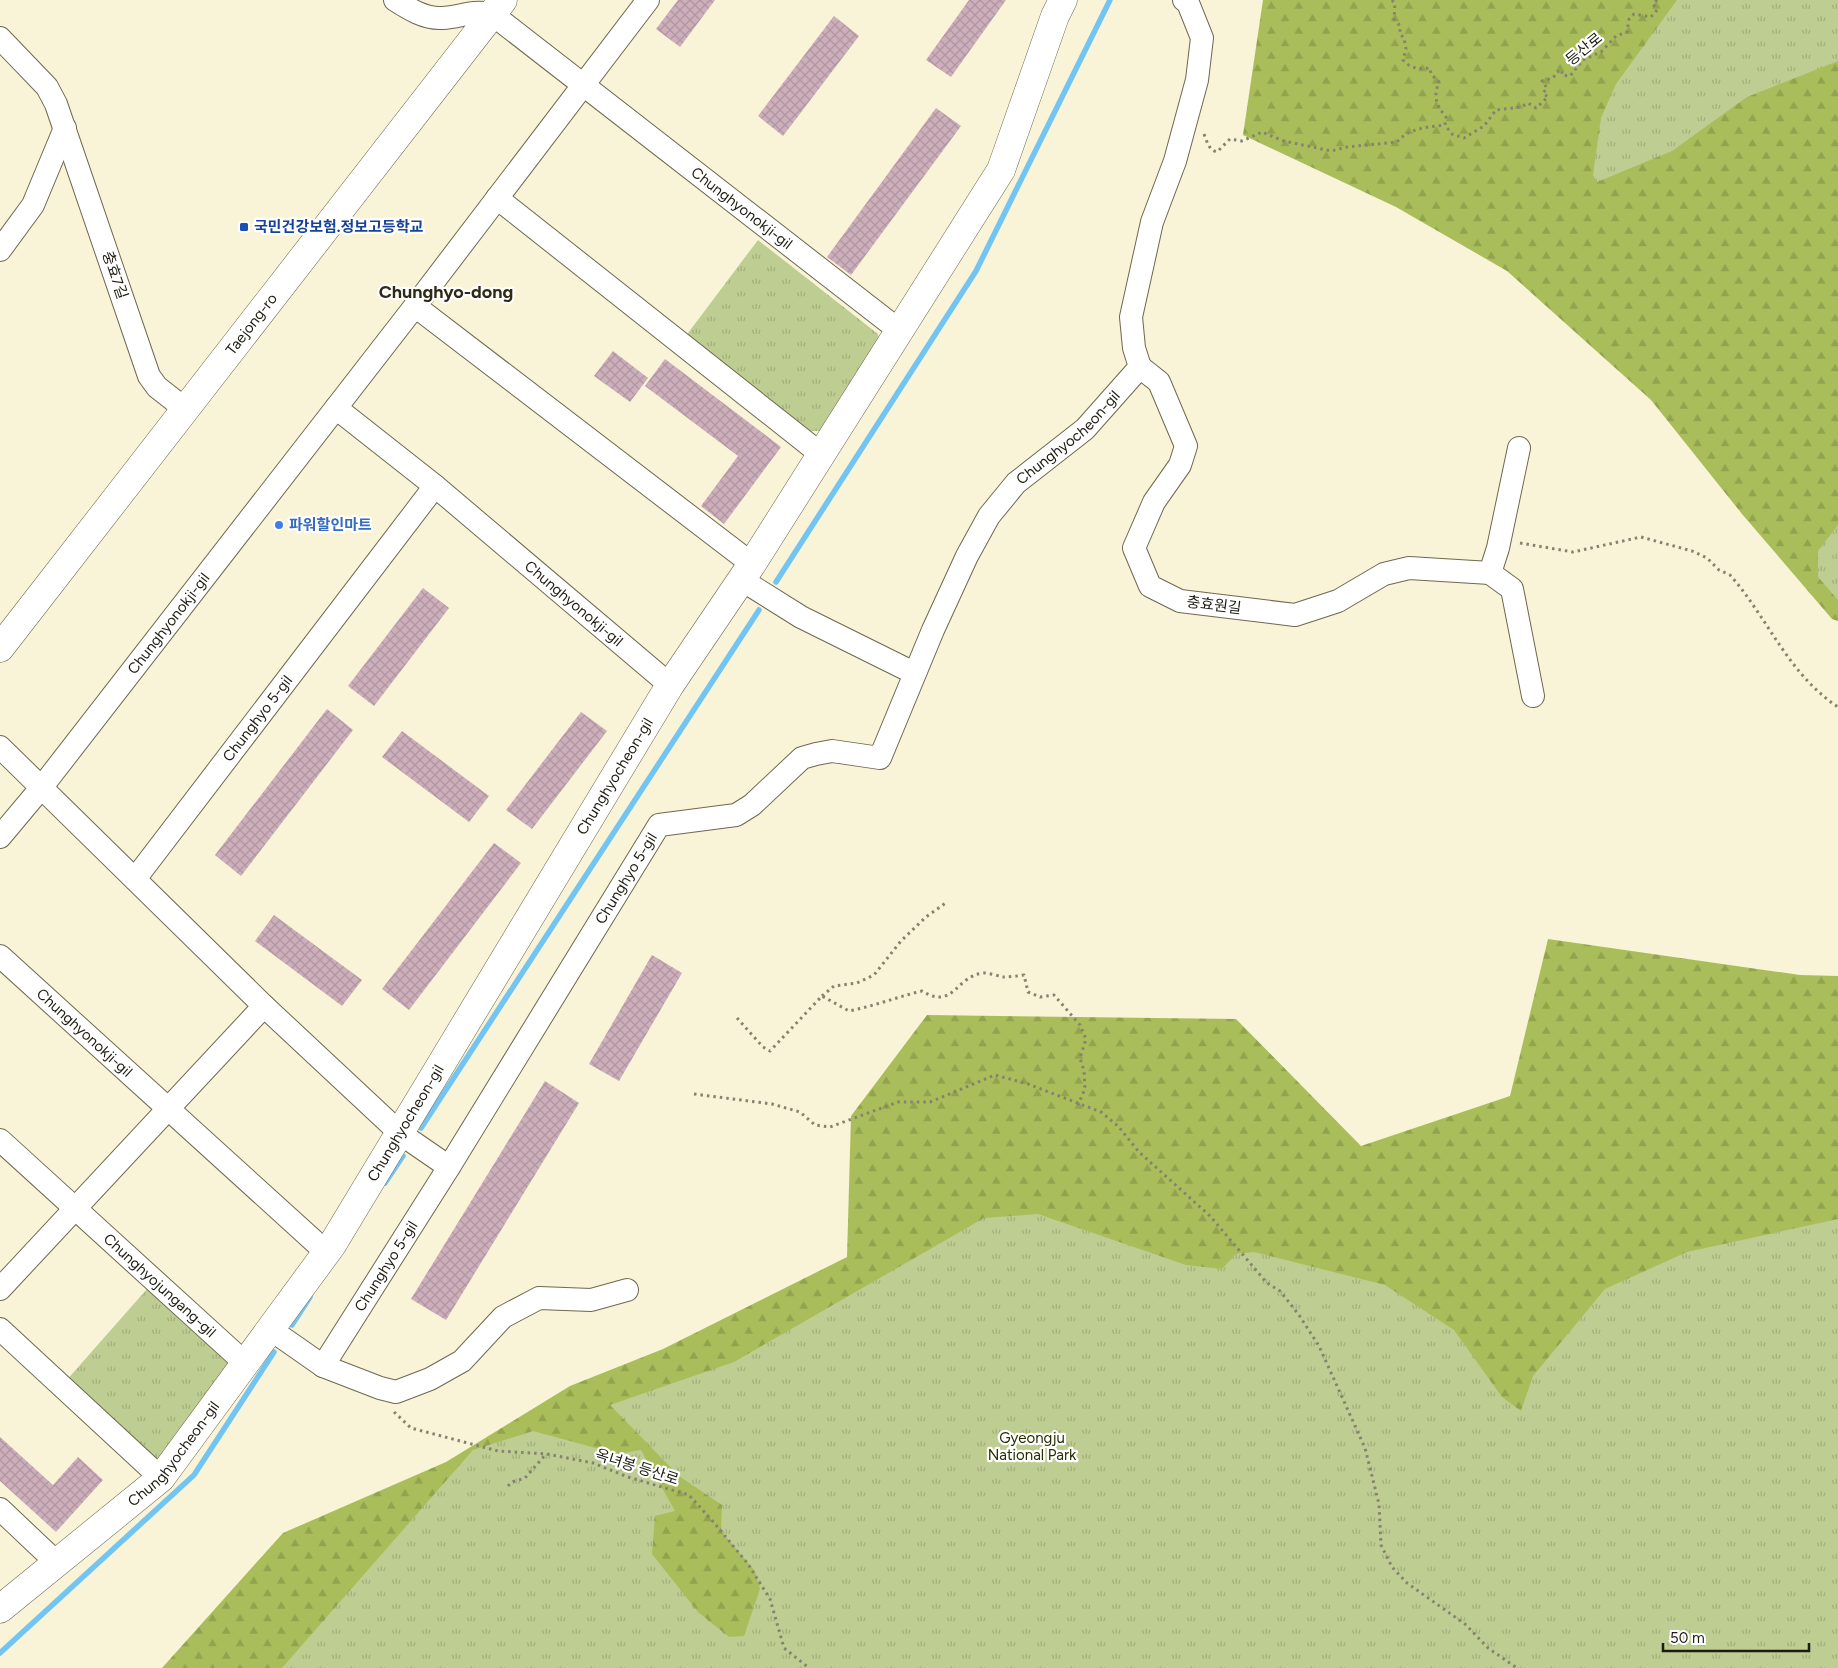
<svg xmlns="http://www.w3.org/2000/svg" width="1838" height="1668" font-family="Figtree,'Noto Sans KR',sans-serif">
	<style>
		.forest { fill: url(#forest-firs) }
		.park { fill: url(#park-tufts) }
		.lines { fill: none; stroke-linecap: round; stroke-linejoin: round }
		.stream { stroke: #72c5f2; stroke-width: 5.5 }
		.building { fill: url(#building-cross-hatch) }
		.street-casing { stroke: #6d6850; stroke-width: 24 }
		.secondary-casing { stroke: #6d6850; stroke-width: 29 }
		.path { stroke: #868270; stroke-width: 3; stroke-dasharray: 2.5 4; stroke-linecap: butt }
		.street { stroke: #fff; stroke-width: 22 }
		.secondary { stroke: #fff; stroke-width: 28 }
		.transit-dot { fill: #1a4fb4; stroke: #fff; stroke-width: 2 }
		.shop-dot { fill: #3f7fe0; stroke: #fff; stroke-width: 2 }
		.labels { text-anchor: middle; stroke-width: 4.5; stroke-linejoin: round; paint-order: stroke }
		.street-label { font-size: 15px; fill: #1e1c12; stroke: #fff }
		.transit-label { font-size: 15px; font-weight: bold; fill: #164399; stroke: #fff; text-anchor: start }
		.shop-label { font-size: 15px; font-weight: bold; fill: #366cbe; stroke: #fff; text-anchor: start }
		.park-label { font-size: 15px; fill: #262e03; stroke: #fff }
		.quarter-label { font-size: 18px; font-weight: bold; fill: #2f2a14; stroke: #fff }
	</style>
	<defs>
		<pattern id="forest-firs" width="22" height="20" patternUnits="userSpaceOnUse" patternTransform="scale(1.25)"><rect width="22" height="20" fill="#a9be5a"/><path d="M5 1l3.5 6h-7zM16 11l3.5 6h-7z" fill="#91a34d"/></pattern>
		<pattern id="park-tufts" width="24" height="20" patternUnits="userSpaceOnUse" patternTransform="scale(1.25)"><rect width="24" height="20" fill="#becd91"/><path d="M3 7l-1-3M5 7V3M7 7l1-3M15 17l-1-3M17 17v-4M19 17l1-3" fill="none" stroke="#a3af7c"/></pattern>
		<pattern id="building-cross-hatch" width="8" height="8" patternUnits="userSpaceOnUse" patternTransform="scale(1.25)"><rect width="8" height="8" fill="#ccafbb"/><path d="M0 0l8 8M0 8l8-8" fill="none" stroke="#af96a0"/></pattern>
	</defs>
	<rect width="100%" height="100%" fill="#f9f3d8"/>
	<g class="forest">
		<path d="M1263,0H1838V621L1832,619L1742,514L1651,400L1507,271L1396,207L1243,135Z"/>
		<path d="M1548,939L1800,975L1838,976V1668H162L283,1533L446,1462L570,1386L663,1349L847,1257L851,1116L927,1015L1236,1019L1361,1146L1510,1096Z"/>
	</g>
	<g class="park">
		<path d="M1677,0H1838V61L1747,97L1672,151L1597,182L1593,175L1601,118L1616,84Z"/>
		<path d="M758,240L878,334L881,350L828,431H803L685,337Z"/>
		<path d="M1838,525V600L1818,577V551Z"/>
		<path d="M1038,1214L1186,1265L1222,1269L1236,1254L1254,1252L1385,1285L1454,1330L1502,1397L1521,1411L1533,1376L1605,1289L1687,1252L1838,1219V1668H282L473,1450L533,1431L618,1454L641,1450L675,1511L655,1516L652,1554L698,1612L729,1637L744,1636L760,1589L755,1571L721,1531L722,1505L679,1476L610,1405L734,1362L984,1218Z"/>
		<path d="M147,1289L230,1364L157,1467L65,1382Z"/>
	</g>
	<g class="lines">
		<g class="stream">
			<path d="M776,582L976,271L1110,0"/>
			<path d="M421,1128L759,610"/>
			<path d="M385,1183L403,1156"/>
			<path d="M292,1325L310,1297"/>
			<path d="M0,1653L194,1475L274,1352"/>
		</g>
	</g>
	<g class="building">
		<path d="M678,0H715L680,47L656,29Z"/>
		<path d="M969,0H1006L951,77L926,60Z"/>
		<path d="M834,16L859,36L783,136L758,116Z"/>
		<path d="M936,108L961,126L851,275L827,257Z"/>
		<path d="M613,351L648,378L630,402L594,376Z"/>
		<path d="M665,359L781,447L724,524L701,506L738,456L645,386Z"/>
		<path d="M423,588L449,608L374,706L348,686Z"/>
		<path d="M327,709L353,730L241,876L215,855Z"/>
		<path d="M581,712L607,731L532,829L506,810Z"/>
		<path d="M402,731L489,796L469,822L382,757Z"/>
		<path d="M494,843L521,863L409,1010L382,989Z"/>
		<path d="M274,915L362,980L342,1006L255,941Z"/>
		<path d="M652,955L682,973L619,1081L589,1064Z"/>
		<path d="M545,1081L579,1103L446,1320L411,1299Z"/>
		<path d="M0,1437L53,1485L78,1457L103,1480L56,1532L0,1481Z"/>
	</g>
	<g class="lines">
		<g class="street-casing">
			<g id="street">
				<path id="s1" d="M395,0C409,9 425,19 442,18C462,17 470,10 492,14L900,331"/>
				<path d="M0,38L47,87L56,104L149,376L157,387L185,409"/>
				<path d="M497,198L822,455"/>
				<path d="M0,250L33,205L65,128"/>
				<path d="M415,306L752,564"/>
				<path d="M1140,367L1159,382L1186,446L1180,465L1154,502L1134,548L1150,586L1180,601L1295,615L1338,601L1384,574L1409,568L1490,573L1498,548L1519,448"/>
				<path id="s2" d="M336,408L435,486L670,685"/>
				<path d="M1490,573L1512,589L1533,696"/>
				<path d="M742,580L801,617L914,673"/>
				<path d="M0,747L264,1006L401,1134L449,1167"/>
				<path id="s3" d="M0,837L41,788L415,306L648,0"/>
				<path id="s4" d="M135,879L435,486"/>
				<path id="s5" d="M0,956L326,1252"/>
				<path id="s6" d="M0,1140L245,1363"/>
				<path d="M0,1289L264,1006"/>
				<path d="M0,1329L161,1478"/>
				<path d="M270,1329L323,1366L380,1388L396,1392L430,1379L462,1361L503,1317L539,1298L591,1300L627,1290"/>
				<path id="s7" d="M323,1366L449,1167L659,825L736,815L752,805L802,758L816,754L832,751L880,758L933,630L967,556L989,516L1016,483L1085,429L1140,367L1134,348L1131,317L1152,222L1175,161L1197,80L1202,38L1188,3L1184,0"/>
				<path d="M0,1509L56,1562"/>
			</g>
		</g>
		<g class="secondary-casing">
			<g id="secondary">
				<path id="s8" d="M0,648L503,0"/>
				<path id="s9" d="M0,1609L161,1478L332,1245L670,685L752,564L1001,170L1055,16L1063,0"/>
			</g>
		</g>
		<g class="path">
			<path d="M1392,0L1395,4L1394,19L1400,26V34L1404,38L1406,49L1403,60C1411,69 1419,69 1430,68L1431,74L1439,82C1433,97 1436,105 1446,117L1445,125L1452,134L1464,138L1484,126L1496,110L1521,107L1528,103L1536,108L1548,97L1543,93L1547,88L1542,81L1553,78L1557,72L1562,70V75L1570,76L1583,60L1601,52L1616,36L1627,32L1629,19L1634,14L1651,17L1657,10L1653,4L1657,0"/>
			<path d="M1204,134C1207,142 1209,150 1217,152L1230,139L1242,141L1262,132L1284,141L1331,151L1347,147L1397,142C1409,128 1428,127 1445,125"/>
			<path d="M1520,543L1573,552L1641,537L1692,551L1707,558L1719,570L1730,575C1768,618 1788,674 1838,707"/>
			<path d="M822,996L834,986L857,983L874,975L901,941L926,917L947,902"/>
			<path d="M737,1018L763,1047L770,1051L822,996L849,1011C874,1006 897,997 922,991C954,1011 956,975 984,973C990,973 998,976 1004,977C1010,977 1017,976 1024,975L1028,992L1040,997L1054,995L1080,1025L1086,1039L1080,1058L1084,1071L1085,1089L1078,1105"/>
			<path d="M694,1094L772,1104L800,1112L815,1125L830,1127L898,1102H930L995,1075L1028,1084L1101,1112L1118,1126L1139,1152L1210,1216L1267,1283L1280,1291L1299,1315L1319,1346L1365,1448L1379,1504L1381,1545L1392,1567L1407,1583L1465,1624L1488,1648L1517,1668"/>
			<path d="M394,1412L411,1428L498,1451L547,1454L593,1463L628,1477L689,1495L716,1525L748,1564L770,1599L784,1648L809,1668"/>
			<path d="M508,1486L512,1482L525,1478L546,1454"/>
		</g>
		<use href="#street" class="street"/>
		<use href="#secondary" class="secondary"/>
	</g>
	<rect class="transit-dot" x="239" y="222" width="10" height="10" rx="2.5"/>
	<circle class="shop-dot" cx="279" cy="525" r="5"/>
	<g class="labels">
		<g class="street-label">
			<text transform="translate(1584 49) rotate(-39)" y="5">등산로</text>
			<text dy="5" stroke="none"><textPath href="#s1" startOffset="418">Chunghyonokji-gil</textPath></text>
			<text transform="translate(115 275) rotate(71)" y="5">충효7길</text>
			<text dy="5" stroke="none"><textPath href="#s8" startOffset="410">Taejong-ro</textPath></text>
			<text dy="5" stroke="none"><textPath href="#s7" startOffset="1259">Chunghyocheon-gil</textPath></text>
			<text dy="5" stroke="none"><textPath href="#s2" startOffset="308">Chunghyonokji-gil</textPath></text>
			<text transform="translate(1214 605) rotate(7)" y="5">충효원길</text>
			<text dy="5" stroke="none"><textPath href="#s3" startOffset="272">Chunghyonokji-gil</textPath></text>
			<text dy="5" stroke="none"><textPath href="#s4" startOffset="202">Chunghyo 5-gil</textPath></text>
			<text dy="5" stroke="none"><textPath href="#s9" startOffset="1044">Chunghyocheon-gil</textPath></text>
			<text dy="5" stroke="none"><textPath href="#s7" startOffset="574">Chunghyo 5-gil</textPath></text>
			<text dy="5" stroke="none"><textPath href="#s5" startOffset="114">Chunghyonokji-gil</textPath></text>
			<text dy="5" stroke="none"><textPath href="#s9" startOffset="639">Chunghyocheon-gil</textPath></text>
			<text dy="5" stroke="none"><textPath href="#s7" startOffset="118">Chunghyo 5-gil</textPath></text>
			<text dy="5" stroke="none"><textPath href="#s6" startOffset="216">Chunghyojungang-gil</textPath></text>
			<text dy="5" stroke="none"><textPath href="#s9" startOffset="234">Chunghyocheon-gil</textPath></text>
			<text transform="translate(637 1467) rotate(18)" y="5">옥녀봉 등산로</text>
		</g>
		<g class="transit-label">
			<text x="254" y="232">국민건강보험.정보고등학교</text>
		</g>
		<g class="shop-label">
			<text x="289" y="530">파워할인마트</text>
		</g>
		<g class="park-label">
			<text x="1032" y="1443">Gyeongju<tspan x="1032" dy="17">National Park</tspan></text>
		</g>
		<g class="quarter-label">
			<text x="446" y="298">Chunghyo-dong</text>
		</g>
	</g>
	<path d="M1663 1643v8h146v-8" fill="none" stroke="#1e1c12" stroke-width="2.5"/>
	<text x="1670" y="1643" font-size="15" fill="#1e1c12" stroke="#ffffff" stroke-width="4" paint-order="stroke">50 m</text>
</svg>
